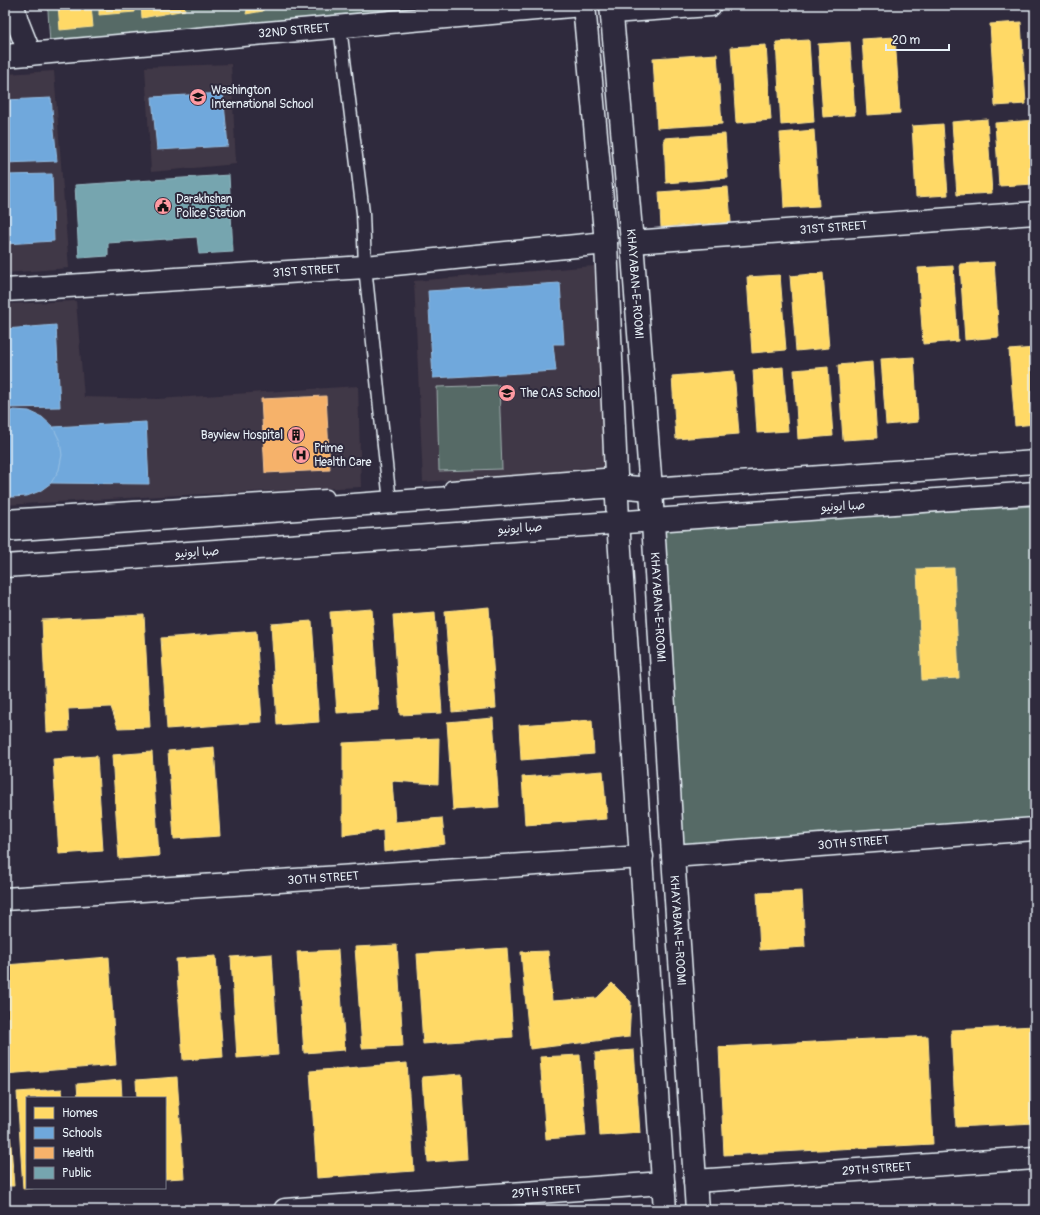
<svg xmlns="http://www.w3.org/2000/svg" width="1040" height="1215" font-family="Pangolin,'Playpen Sans Arabic',sans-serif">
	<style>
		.built { fill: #413746 }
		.green { fill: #566b66; stroke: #9faeaf }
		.homes { fill: #ffd966; stroke: #f8e092 }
		.schools { fill: #6fa8dc; stroke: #93bee4 }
		.health { fill: #f6b26b; stroke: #f2c595 }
		.public { fill: #76a5af; stroke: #98bcc5 }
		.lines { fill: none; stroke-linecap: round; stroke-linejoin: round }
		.lane-casing { stroke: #e8f1f8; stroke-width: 15 }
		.street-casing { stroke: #e8f1f8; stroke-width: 25 }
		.secondary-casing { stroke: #e8f1f8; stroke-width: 25 }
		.lane { stroke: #2f2a3d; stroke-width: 12 }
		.street { stroke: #2f2a3d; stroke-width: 22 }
		.secondary { stroke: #2f2a3d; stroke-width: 22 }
		.labels { text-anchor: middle; stroke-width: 4; stroke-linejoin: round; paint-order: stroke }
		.street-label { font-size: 12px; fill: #e8f1f8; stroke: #2f2a3d }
		.poi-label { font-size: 12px; fill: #e8f1f8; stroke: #2f2a3d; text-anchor: start }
	</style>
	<rect width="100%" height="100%" fill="#2f2a3d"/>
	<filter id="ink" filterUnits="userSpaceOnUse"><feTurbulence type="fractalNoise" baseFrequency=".025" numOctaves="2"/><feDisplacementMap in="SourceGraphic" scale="8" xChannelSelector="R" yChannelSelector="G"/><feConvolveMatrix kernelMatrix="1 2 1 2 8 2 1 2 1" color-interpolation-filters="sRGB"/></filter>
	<g filter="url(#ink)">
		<g class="built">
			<path d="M231,64L236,164L151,172L145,67Z"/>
			<path d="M54,71L69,268L5,273V74Z"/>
			<path d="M594,266L607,468L423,482L414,281Z"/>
			<path d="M76,301L84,397L158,399L358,386L361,487L161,496L5,505V304Z"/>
		</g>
		<g class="green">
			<path d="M42,5H489L50,44L48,11Z"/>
			<path d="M499,385L502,469L439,471L437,387Z"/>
			<path d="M1035,506V820L682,846L661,529Z"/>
		</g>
		<g class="homes">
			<path d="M58,5H91L93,27L60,30Z"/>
			<path d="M99,5H135V12L99,15Z"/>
			<path d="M141,5H184L185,10L142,18Z"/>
			<path d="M224,5H263V11L246,14L248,6L223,8Z"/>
			<path d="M274,5H307L274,7Z"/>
			<path d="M1021,22L1026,104L995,106L990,24Z"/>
			<path d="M895,37L900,113L867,115L862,39Z"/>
			<path d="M809,40L814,122L781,125L776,42Z"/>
			<path d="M850,42L855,115L823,117L818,44Z"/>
			<path d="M766,45L771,120L736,123L731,47Z"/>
			<path d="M717,54L722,124L657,128L653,58Z"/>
			<path d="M987,119L992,193L957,195L952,122Z"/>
			<path d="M1035,120V184L999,186L995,123Z"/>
			<path d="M943,124L948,195L916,197L912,126Z"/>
			<path d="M814,130L819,206L784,208L780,133Z"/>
			<path d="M725,134L728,178L666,183L664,138Z"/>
			<path d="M728,187L731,222L661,227L659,192Z"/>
			<path d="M994,262L999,337L965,340L960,264Z"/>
			<path d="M953,266L958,341L923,344L918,268Z"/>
			<path d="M823,273L829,348L796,351L790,276Z"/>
			<path d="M780,275L786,350L752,353L747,277Z"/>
			<path d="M1035,348V424L1015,426L1009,350Z"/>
			<path d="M914,357L918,422L886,425L881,359Z"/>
			<path d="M872,362L877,438L843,440L838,365Z"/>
			<path d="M783,367L788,431L757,433L753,370Z"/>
			<path d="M828,367L833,436L798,439L794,370Z"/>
			<path d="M734,371L739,434L676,439L672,376Z"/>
			<path d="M954,568L959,678L922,680L917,569Z"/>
			<path d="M489,607L496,708L452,712L445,611Z"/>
			<path d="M372,609L379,710L337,713L330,612Z"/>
			<path d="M435,612L442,713L400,715L393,615Z"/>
			<path d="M144,615L150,727L118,728L111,707L68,709L69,731L47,732L42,620Z"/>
			<path d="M312,621L319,722L277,725L271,624Z"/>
			<path d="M256,631L262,722L167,729L161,638Z"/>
			<path d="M493,718L499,807L453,810L447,722Z"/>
			<path d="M592,720L594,754L521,760L519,725Z"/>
			<path d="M439,738L438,784L392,781L395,822L442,818L445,844L384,852L383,830L343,835V743Z"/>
			<path d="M214,747L220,836L174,839L168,751Z"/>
			<path d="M152,752L159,856L119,859L112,755Z"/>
			<path d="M97,756L103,851L59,854L53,759Z"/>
			<path d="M603,771L607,819L525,825L522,777Z"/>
			<path d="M802,891L805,947L760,950L757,893Z"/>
			<path d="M397,945L403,1046L362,1048L355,947Z"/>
			<path d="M507,948L513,1037L423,1044L417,954Z"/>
			<path d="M338,950L345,1050L304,1053L297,952Z"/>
			<path d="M548,951L552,1001L597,998L612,983L631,1002L629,1037L530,1049L521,952Z"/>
			<path d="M272,954L278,1055L237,1058L231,957Z"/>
			<path d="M216,956L223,1057L183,1060L176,959Z"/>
			<path d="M109,957L116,1065L5,1074V965Z"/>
			<path d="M1035,1026V1123L956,1127L951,1030Z"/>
			<path d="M928,1036L933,1144L724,1155L719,1047Z"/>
			<path d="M634,1050L640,1133L600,1136L595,1053Z"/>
			<path d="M580,1055L586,1136L546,1139L540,1057Z"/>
			<path d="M407,1063L414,1171L317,1178L310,1071Z"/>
			<path d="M462,1074L467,1159L428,1162L422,1077Z"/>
			<path d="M177,1077L184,1178L165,1179V1098H137L136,1080Z"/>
			<path d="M121,1080L122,1098H78L77,1084Z"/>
			<path d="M62,1089L63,1098H27V1188H33L23,1189L17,1092Z"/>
			<path d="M5,1091H7L14,1186H5Z"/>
		</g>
		<g class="schools">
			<path d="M223,93L228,146L157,150L152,97Z"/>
			<path d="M51,98L57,161L5,163V100Z"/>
			<path d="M52,174L54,241L5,244V175Z"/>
			<path d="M560,283L564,344H553L556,371L433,378L428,291Z"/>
			<path d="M56,325L60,407L5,408V329Z"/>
			<path d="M14,410L29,411L42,417L53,427L60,441L62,455L59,470L51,483L40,491L27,496L12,497L5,494V413Z"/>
			<path d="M146,422L149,484L51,483L59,470L62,455L60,441L53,427Z"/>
		</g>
		<path class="health" d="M326,396L330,470L265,473L261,399Z"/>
		<path class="public" d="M229,175L233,252L199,254L197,237L108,243V256L79,258L75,185Z"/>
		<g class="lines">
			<g class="lane-casing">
				<g id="lane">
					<path d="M340,27L363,213L365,267L390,502"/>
					<path d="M451,487L616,474"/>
					<path d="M5,516L327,496"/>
				</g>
			</g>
			<g class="street-casing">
				<g id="street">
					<path d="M13,5L17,21L30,54"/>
					<path d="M612,12L710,5"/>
					<path id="s1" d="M5,56L582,5"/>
					<path id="s2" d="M632,242L1035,213"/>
					<path id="s3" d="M5,290L365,267L606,243"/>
					<path id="s4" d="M673,856L1035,829"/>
					<path id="s5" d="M5,899L642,857"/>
					<path id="s6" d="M695,1181L1035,1158"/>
					<path id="s7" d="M285,1210L663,1183"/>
				</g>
			</g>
			<g class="secondary-casing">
				<g id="secondary">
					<path d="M584,5L606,243L618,521L665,1210"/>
					<path id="s8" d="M611,5L632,242L651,489L673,856L697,1210"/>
					<path d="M5,530L616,486L651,489L1035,462"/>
					<path d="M5,566L1035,493"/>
				</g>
			</g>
			<use href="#lane" class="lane"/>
			<use href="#street" class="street"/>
			<use href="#secondary" class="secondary"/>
		</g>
	</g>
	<defs>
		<g id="school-disc" transform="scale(0.9)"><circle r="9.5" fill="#ff9aa2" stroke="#2f2a3d"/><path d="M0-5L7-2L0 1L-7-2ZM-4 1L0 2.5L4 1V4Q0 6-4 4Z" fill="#111"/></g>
		<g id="civic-disc" transform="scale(0.9)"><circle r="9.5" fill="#ff9aa2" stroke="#2f2a3d"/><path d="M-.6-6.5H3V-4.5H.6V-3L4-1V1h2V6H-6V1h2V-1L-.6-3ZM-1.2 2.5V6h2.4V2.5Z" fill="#111"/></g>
		<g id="building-disc" transform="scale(0.9)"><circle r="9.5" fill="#ff9aa2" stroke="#2f2a3d"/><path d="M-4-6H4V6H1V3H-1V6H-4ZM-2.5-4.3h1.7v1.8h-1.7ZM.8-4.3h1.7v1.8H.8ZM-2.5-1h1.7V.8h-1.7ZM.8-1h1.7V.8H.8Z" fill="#111"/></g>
		<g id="hospital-disc" transform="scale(0.9)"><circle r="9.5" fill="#ff9aa2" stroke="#2f2a3d"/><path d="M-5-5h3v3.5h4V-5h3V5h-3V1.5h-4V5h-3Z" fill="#111"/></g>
	</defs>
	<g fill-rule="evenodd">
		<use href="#school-disc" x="198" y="97"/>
		<use href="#civic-disc" x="163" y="206"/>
		<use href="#school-disc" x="507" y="393"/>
		<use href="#building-disc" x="296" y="435"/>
		<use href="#hospital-disc" x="301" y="455"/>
	</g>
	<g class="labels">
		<g class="street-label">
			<text dy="4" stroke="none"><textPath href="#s1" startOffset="290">32ND STREET</textPath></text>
			<text dy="4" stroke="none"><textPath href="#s2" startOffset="202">31ST STREET</textPath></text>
			<text dy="4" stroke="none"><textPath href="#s3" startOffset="302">31ST STREET</textPath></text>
			<text dy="4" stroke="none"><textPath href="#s8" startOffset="280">KHAYABAN-E-ROOMI</textPath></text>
			<text transform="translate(843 506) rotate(-4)" y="4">صبا ایونیو</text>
			<text transform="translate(520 528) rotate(-4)" y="4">صبا ایونیو</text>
			<text transform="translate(197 552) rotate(-4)" y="4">صبا ایونیو</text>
			<text dy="4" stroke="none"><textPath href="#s8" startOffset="604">KHAYABAN-E-ROOMI</textPath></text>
			<text dy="4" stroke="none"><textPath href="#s4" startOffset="181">30TH STREET</textPath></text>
			<text dy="4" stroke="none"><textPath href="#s5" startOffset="319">30TH STREET</textPath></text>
			<text dy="4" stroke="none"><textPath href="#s8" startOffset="928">KHAYABAN-E-ROOMI</textPath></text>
			<text dy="4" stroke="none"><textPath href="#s6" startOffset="182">29TH STREET</textPath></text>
			<text dy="4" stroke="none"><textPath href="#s7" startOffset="262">29TH STREET</textPath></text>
		</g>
		<g class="poi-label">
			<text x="211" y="94">Washington<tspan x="211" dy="14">International School</tspan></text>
			<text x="176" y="203">Darakhshan<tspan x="176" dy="14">Police Station</tspan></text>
			<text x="520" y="397">The CAS School</text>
			<text x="283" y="439" text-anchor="end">Bayview Hospital</text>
			<text x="314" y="452">Prime<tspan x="314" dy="14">Health Care</tspan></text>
		</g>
	</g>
	<rect width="1040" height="1215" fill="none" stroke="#2f2a3d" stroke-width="20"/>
	<rect x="10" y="10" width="1020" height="1195" fill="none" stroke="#e8f1f8" stroke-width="1.5" filter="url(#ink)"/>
	<rect x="26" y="1097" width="140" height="92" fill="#2f2a3d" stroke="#797a88"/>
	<rect x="34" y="1107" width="20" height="12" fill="#ffd966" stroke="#797a88"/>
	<text x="62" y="1117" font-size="12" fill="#e8f1f8">Homes</text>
	<rect x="34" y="1127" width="20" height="12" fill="#6fa8dc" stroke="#797a88"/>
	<text x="62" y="1137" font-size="12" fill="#e8f1f8">Schools</text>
	<rect x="34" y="1147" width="20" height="12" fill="#f6b26b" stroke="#797a88"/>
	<text x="62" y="1157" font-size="12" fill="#e8f1f8">Health</text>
	<rect x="34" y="1167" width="20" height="12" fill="#76a5af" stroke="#797a88"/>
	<text x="62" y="1177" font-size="12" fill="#e8f1f8">Public</text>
	<path d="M886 44v6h63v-6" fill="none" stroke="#e8f1f8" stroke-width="2"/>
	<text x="892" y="44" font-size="12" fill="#e8f1f8" stroke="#2f2a3d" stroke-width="3" paint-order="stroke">20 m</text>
</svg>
